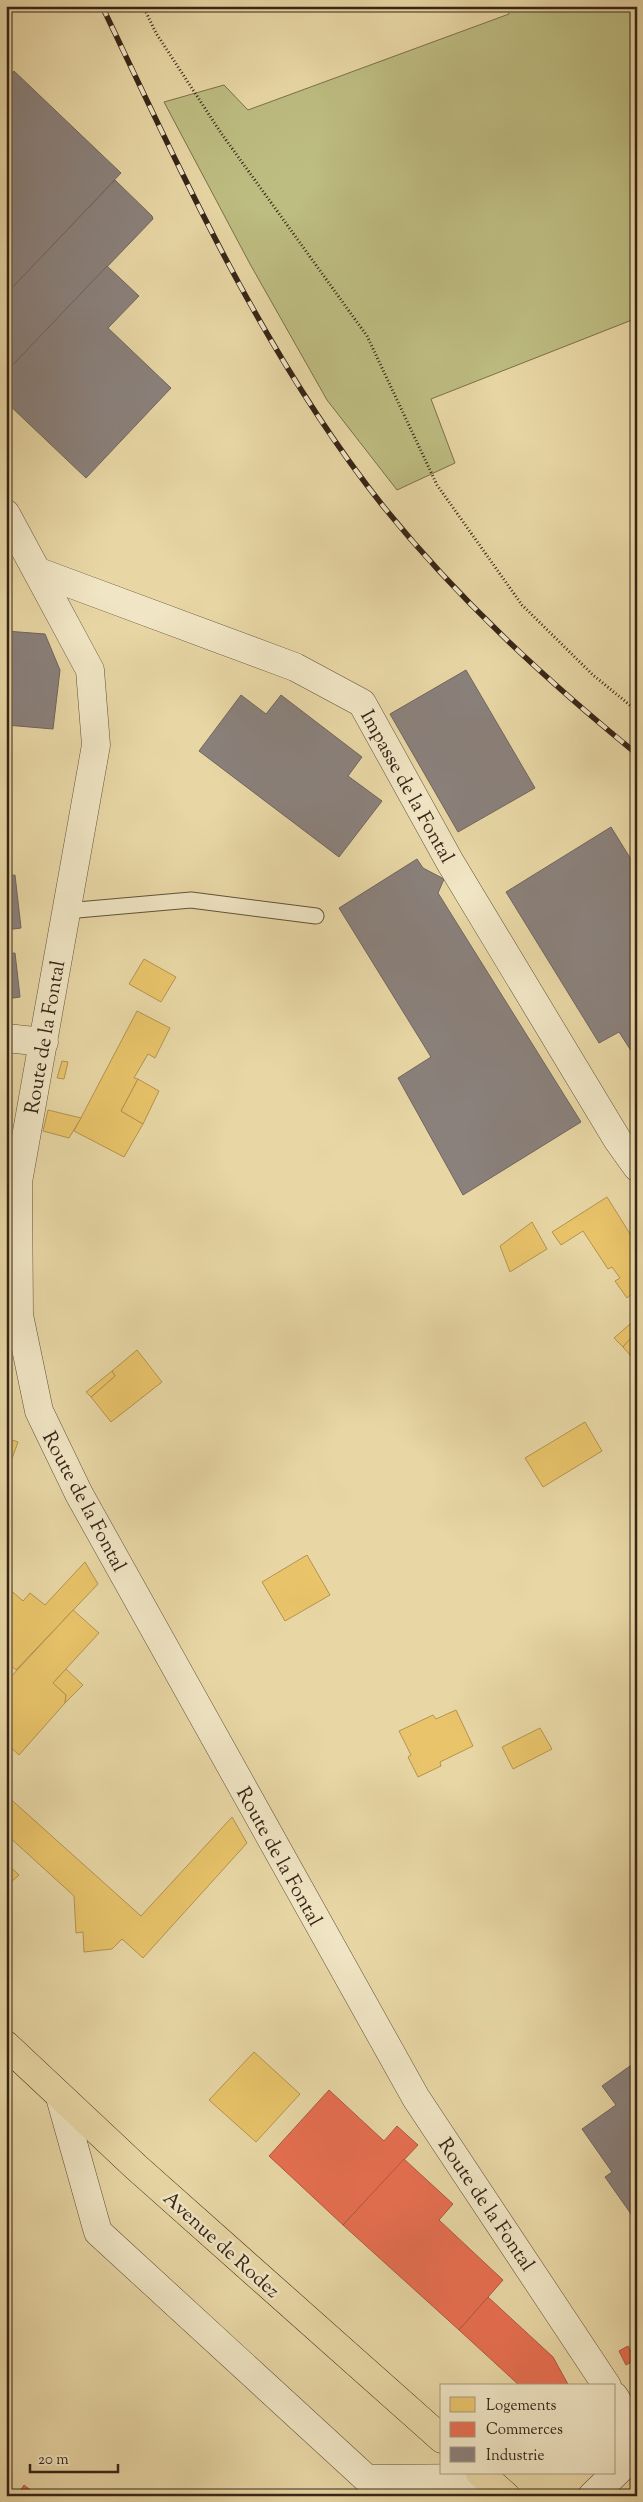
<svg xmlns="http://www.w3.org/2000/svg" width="643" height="2502" font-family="'Sorts Mill Goudy',serif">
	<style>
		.green { fill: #bdbc81; stroke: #7a704c }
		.homes { fill: #e9c46a; stroke: #b39451 }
		.shops { fill: #e76f51; stroke: #b25840 }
		.industry { fill: #8a817c; stroke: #71655e }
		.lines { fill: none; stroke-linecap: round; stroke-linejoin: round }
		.lane-casing { stroke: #62513a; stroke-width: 17 }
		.street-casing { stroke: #62513a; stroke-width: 29 }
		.primary-casing { stroke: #362417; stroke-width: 29 }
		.path { stroke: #362417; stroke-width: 3; stroke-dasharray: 1 2.5; stroke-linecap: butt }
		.lane { stroke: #f0e5c4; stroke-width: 15 }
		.street { stroke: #f0e5c4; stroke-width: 28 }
		.primary { stroke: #e8d7a5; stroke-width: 28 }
		.rail-casing { stroke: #362417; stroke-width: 5.5 }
		.rail { stroke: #f0e5c4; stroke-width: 4; stroke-dasharray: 11; stroke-linecap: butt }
		.labels { text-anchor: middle; stroke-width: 5; stroke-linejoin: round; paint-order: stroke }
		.street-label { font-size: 20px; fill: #362417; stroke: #f0e5c4 }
	</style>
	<rect width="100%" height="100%" fill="#e8d7a5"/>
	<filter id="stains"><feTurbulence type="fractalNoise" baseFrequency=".004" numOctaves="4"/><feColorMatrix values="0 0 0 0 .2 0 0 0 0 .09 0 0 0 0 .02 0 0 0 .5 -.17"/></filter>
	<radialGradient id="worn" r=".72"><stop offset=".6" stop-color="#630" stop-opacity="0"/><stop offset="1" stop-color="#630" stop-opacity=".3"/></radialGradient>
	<path class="green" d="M507,6H637V318L431,399L455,463L397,490L327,400L250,264L164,102L224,85L248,110L509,14Z"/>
	<g class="homes">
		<path d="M144,959L176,977L161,1002L129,984Z"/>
		<path d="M137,1011L170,1028L155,1058L148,1054L134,1078L138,1079L121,1111L143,1124L124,1157L74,1131Z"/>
		<path d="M62,1061L68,1062L64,1079L57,1078Z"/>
		<path d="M138,1079L159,1091L143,1124L121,1111Z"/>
		<path d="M48,1110L81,1118L69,1138L43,1131Z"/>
		<path d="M607,1197L637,1245V1289L627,1298L615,1281L620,1278L612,1267L608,1269L583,1231L561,1245L552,1232Z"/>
		<path d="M532,1222L547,1249L510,1272L500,1246Z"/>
		<path d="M637,1318V1331L623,1347L614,1338Z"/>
		<path d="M637,1331V1363L623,1347Z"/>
		<path d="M137,1350L162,1382L111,1422L91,1397L115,1376L112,1371Z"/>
		<path d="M112,1371L115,1376L91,1397L86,1392Z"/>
		<path d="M585,1422L602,1451L543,1487L525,1458Z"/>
		<path d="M6,1438L18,1442L10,1464L6,1463Z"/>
		<path d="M307,1555L330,1595L285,1621L262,1582Z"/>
		<path d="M85,1562L98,1584L16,1670L6,1661V1586L23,1601L30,1593L45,1605Z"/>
		<path d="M73,1610L99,1633L53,1683L66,1695L65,1703L19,1755L6,1743V1682Z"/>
		<path d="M66,1669L83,1685L65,1703L66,1695L53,1683Z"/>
		<path d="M456,1710L473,1746L440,1762L441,1766L418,1777L408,1757L411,1755L399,1731L433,1715L436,1719Z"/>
		<path d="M540,1728L552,1749L513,1769L502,1747Z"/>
		<path d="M6,1795L141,1916L232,1817L247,1843L143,1958L122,1939L112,1949L84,1952L83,1932L76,1933L74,1896L6,1834Z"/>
		<path d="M6,1863L19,1875L11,1882L6,1883Z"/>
		<path d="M254,2052L300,2094L256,2142L209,2100Z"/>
	</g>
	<g class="shops">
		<path d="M329,2090L384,2141L397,2126L418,2145L343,2225L269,2156Z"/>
		<path d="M404,2159L453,2204L439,2220L503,2280L459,2330L343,2225Z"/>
		<path d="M488,2297L553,2357L569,2386H520L459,2330Z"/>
		<path d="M628,2346L635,2360L626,2365L619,2351Z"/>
		<path d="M24,2485L38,2496H17Z"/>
	</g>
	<g class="industry">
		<path d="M14,71L121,173L12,288L6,283V80Z"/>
		<path d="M115,180L152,216L153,219L6,372V294Z"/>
		<path d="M107,266L139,296L108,328L171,388L86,478L6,402V372Z"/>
		<path d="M6,631L45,634L60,670L53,729L6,725Z"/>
		<path d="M466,670L535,788L458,832L390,714Z"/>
		<path d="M241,695L266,714L281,695L362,757L348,776L382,801L339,857L199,751Z"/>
		<path d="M611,827L637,869V1060L619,1032L599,1043L506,892Z"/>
		<path d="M417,859L423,868L444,879L438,893L581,1122L463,1195L398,1078L431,1057L339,908Z"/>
		<path d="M15,875L21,928L6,930V876Z"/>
		<path d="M15,953L20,997L6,999V954Z"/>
		<path d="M637,2061V2221H636L605,2177L612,2172L582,2129L616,2105L602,2086Z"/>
	</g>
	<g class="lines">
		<g class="lane-casing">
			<path id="lane" d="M66,911L191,900L316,916"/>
		</g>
		<g class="street-casing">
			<g id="street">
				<path d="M6,514L90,670L96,745L18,1182L19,1315L39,1411L79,1494L416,2098L607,2386"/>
				<path d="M39,572L295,667L362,703L450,862L617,1139L637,1167"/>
				<path d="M6,1038L44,1042"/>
				<path d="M60,2097L98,2232L367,2479L486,2478"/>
				<path d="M592,2496L625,2464V2413L614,2396"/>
			</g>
		</g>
		<g class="primary-casing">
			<g id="primary">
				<path d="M6,2045L136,2167L442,2439"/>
				<path d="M480,2473L506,2496"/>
			</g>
		</g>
		<path class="path" d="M143,6L156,33L221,133L367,336L437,485L522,605L593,675L637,711"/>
		<use href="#lane" class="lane"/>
		<use href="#street" class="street"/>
		<use href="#primary" class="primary"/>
		<g class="rail-casing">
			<path id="rail" d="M102,6C184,178 264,356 383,506C458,599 545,679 637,754"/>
		</g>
		<use href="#rail" class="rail"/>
	</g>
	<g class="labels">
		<g class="street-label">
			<text transform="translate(408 786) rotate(61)" y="7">Impasse de la Fontal</text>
			<text transform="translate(44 1037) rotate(-80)" y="7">Route de la Fontal</text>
			<text transform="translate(85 1501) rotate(62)" y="7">Route de la Fontal</text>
			<text transform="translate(280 1856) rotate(61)" y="7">Route de la Fontal</text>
			<text transform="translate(487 2204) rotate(56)" y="7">Route de la Fontal</text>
			<text transform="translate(222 2244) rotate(42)" y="7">Avenue de Rodez</text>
		</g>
	</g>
	<rect width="643" height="2502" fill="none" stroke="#e8d7a5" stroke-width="25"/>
	<rect x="8" y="8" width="628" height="2487" fill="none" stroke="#362417" stroke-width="2.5"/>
	<rect x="12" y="12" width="618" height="2477" fill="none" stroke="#362417"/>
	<rect x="440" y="2384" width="175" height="90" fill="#f0e5c4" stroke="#a6987f"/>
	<rect x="450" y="2397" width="25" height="15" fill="#e9c46a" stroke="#a6987f"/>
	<text x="486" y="2410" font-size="15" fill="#362417">Logements</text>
	<rect x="450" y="2422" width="25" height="15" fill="#e76f51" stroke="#a6987f"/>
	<text x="486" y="2434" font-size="15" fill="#362417">Commerces</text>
	<rect x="450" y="2447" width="25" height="15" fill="#8a817c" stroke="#a6987f"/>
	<text x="486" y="2460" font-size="15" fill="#362417">Industrie</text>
	<path d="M30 2464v8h88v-8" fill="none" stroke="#362417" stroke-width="2.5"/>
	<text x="38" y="2464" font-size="15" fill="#362417" stroke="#f0e5c4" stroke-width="4" paint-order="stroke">20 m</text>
	<rect width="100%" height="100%" filter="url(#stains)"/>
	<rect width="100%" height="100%" fill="url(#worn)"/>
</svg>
